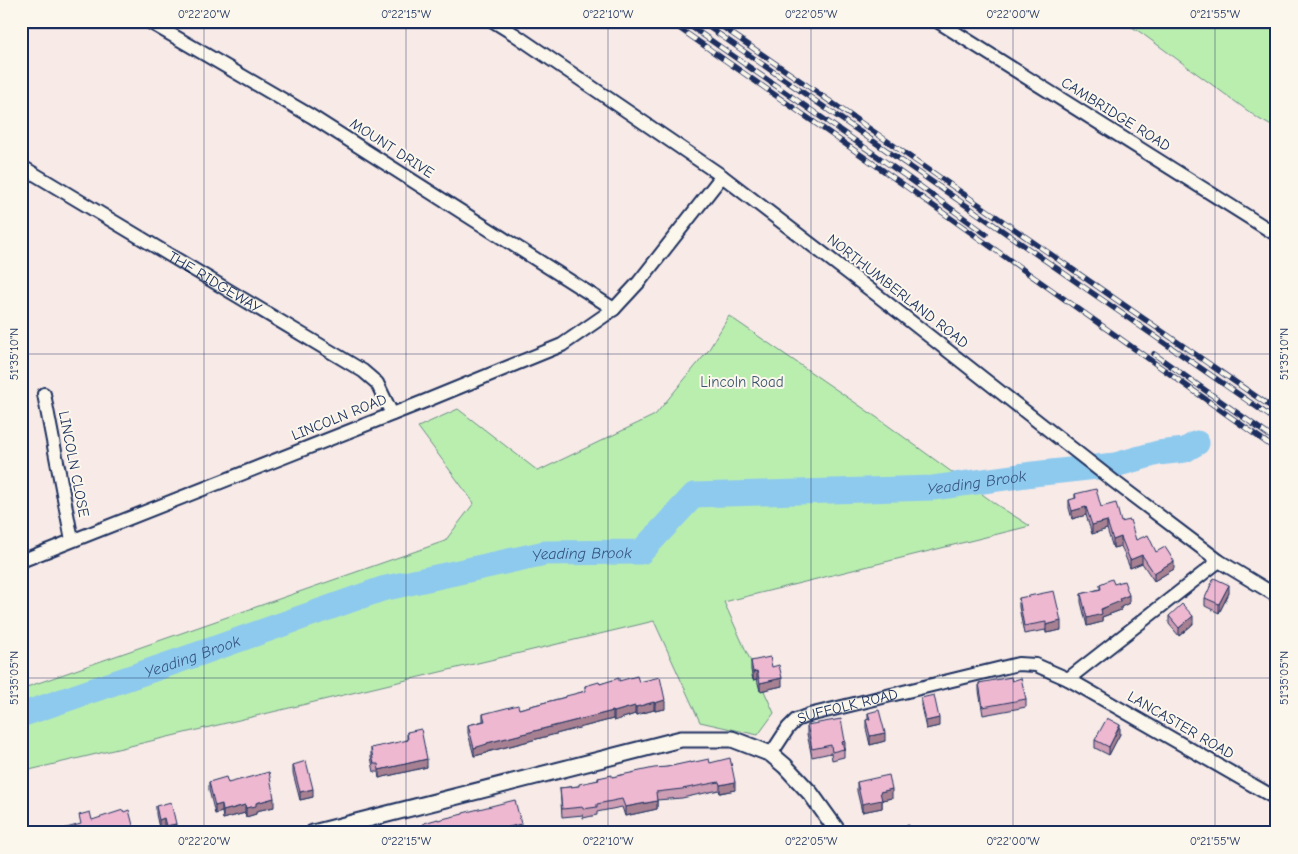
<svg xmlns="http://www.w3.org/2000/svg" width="1298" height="854" font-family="'Comic Neue',sans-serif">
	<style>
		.green { fill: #baeeaf; stroke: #6a8e86 }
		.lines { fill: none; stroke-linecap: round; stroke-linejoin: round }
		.river { stroke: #8ecaee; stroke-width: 25 }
		.minor-casing { stroke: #1b2f5e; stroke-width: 16 }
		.tertiary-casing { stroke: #1b2f5e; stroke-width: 19 }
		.minor { stroke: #fbf7ec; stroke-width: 12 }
		.tertiary { stroke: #fbf7ec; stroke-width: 15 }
		.rail-casing { stroke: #1b2f5e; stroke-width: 5.5 }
		.rail { stroke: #fbf7ec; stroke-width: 4; stroke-dasharray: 11; stroke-linecap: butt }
		.wall { fill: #cd9eb4; stroke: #1b2f5e }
		.shaded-wall { fill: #a78192; stroke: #1b2f5e }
		.building { fill: #eeb8d1; stroke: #1b2f5e }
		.ticks { fill: none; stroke: #1b2f5e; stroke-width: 1; stroke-opacity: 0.45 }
		.labels { text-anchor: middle; stroke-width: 4; stroke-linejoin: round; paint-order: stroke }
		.street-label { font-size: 15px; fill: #1b2f5e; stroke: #fbf7ec }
		.park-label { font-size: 15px; fill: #3b556e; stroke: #fbf7ec }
		.water-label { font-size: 16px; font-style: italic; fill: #385682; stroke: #fbf7ec }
		.neatline { fill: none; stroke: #1b2f5e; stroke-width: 2 }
		.ticks-label { font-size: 12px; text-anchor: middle; fill: #1b2f5e }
	</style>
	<rect width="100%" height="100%" fill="#f8eae7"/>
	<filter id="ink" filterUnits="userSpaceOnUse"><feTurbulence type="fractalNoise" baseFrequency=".02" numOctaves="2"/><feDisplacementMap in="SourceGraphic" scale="10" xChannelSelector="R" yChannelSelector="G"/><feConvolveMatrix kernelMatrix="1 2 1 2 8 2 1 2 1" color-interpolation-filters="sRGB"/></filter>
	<g filter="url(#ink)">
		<g class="green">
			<path d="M1122,21H1277V129L1259,119L1140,32Z"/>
			<path d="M729,316L879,419L997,505L1030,526L724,602L774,713L758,735L700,722L654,621L21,772V689L445,541L474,503L418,427L458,409L538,471L655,415L708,351Z"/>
		</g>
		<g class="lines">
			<path class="river" id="s1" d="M21,715L207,651L382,589L545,553L641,552L694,495L933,488L1033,474L1115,465L1158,453L1185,450L1197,443"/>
			<g class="minor-casing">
				<g id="minor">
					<path d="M148,21L311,116L614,309"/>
					<path d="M493,21L514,34L722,176L877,295L1116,483L1219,561L1277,596"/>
					<path d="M937,21L1277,235"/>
					<path id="s2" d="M21,166L363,371L377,383L392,414"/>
					<path d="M44,394L72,540"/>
					<path d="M21,561L423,402L562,345L614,309L639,282L722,176"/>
					<path d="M1068,679L1277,799"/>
					<path id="s3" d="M771,754L788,728L796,720L809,715L1018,664L1036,665L1068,679L1219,561"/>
				</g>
			</g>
			<g class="tertiary-casing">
				<path id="tertiary" d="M313,833L681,739H732L771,754L785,766L811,794L839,833"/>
			</g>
			<use href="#minor" class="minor"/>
			<use href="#tertiary" class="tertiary"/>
			<g class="rail-casing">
				<g id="rail">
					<path d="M669,21L904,185L1277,450"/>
					<path d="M683,21L910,179L986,234"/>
					<path d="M700,21L1277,421"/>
					<path d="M714,21L1277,411"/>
					<path d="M1154,354L1277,441"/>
				</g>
			</g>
			<use href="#rail" class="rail"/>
		</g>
		<g class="wall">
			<path d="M1075,494L1101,507L1121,522L1136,540L1156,552L1174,569L1154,581L1142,563L1130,568L1121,546L1113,548L1107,529L1092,534L1086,515L1072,519L1069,508V500L1075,499Z"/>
			<path d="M1100,584H1114L1129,603L1121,607V610L1102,617V622L1087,626L1081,602V594L1100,589Z"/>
			<path d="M1229,593L1219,613L1205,606V598Z"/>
			<path d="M1019,598L1061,630L1046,633V630L1024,634L1019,607Z"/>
			<path d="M1169,616L1193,624L1179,636L1169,624Z"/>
			<path d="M751,661L772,667L782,686L760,691L757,679L753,680L751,670Z"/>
			<path d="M619,681L639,682L665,709L655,711L654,710L636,715L635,714L614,721L613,719L487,752V753L474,756L468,733V725L483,721V714L519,709L566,697L585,691V686Z"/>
			<path d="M1012,681L1026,699V707L983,715L979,691V683Z"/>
			<path d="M921,698L939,726L926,729L921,706Z"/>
			<path d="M868,713L885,741L870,745L866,728V720H868Z"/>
			<path d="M807,725L845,750H844V757L832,760L831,753L812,757L807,734Z"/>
			<path d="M407,732L427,767L379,778L378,772H374L371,757V748L407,741Z"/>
			<path d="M1120,734L1109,755L1095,748V740Z"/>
			<path d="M690,763H710L735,790L720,793L719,790L682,798L657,800V809L625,816L622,807L597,812V815L583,818V815L562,817L560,788L579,786L598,780V778L612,777Z"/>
			<path d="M293,765L313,797L300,800L293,773Z"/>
			<path d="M209,782L228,783L274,807L256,811V814L246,817L245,813L223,819L222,812L215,814L209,790Z"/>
			<path d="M857,782L892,798L882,800V808L862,812L857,791Z"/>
			<path d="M156,806L176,832L165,833L164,827L159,828L156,814Z"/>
		</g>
		<g class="shaded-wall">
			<path d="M1086,507V515L1072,519V511Z"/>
			<path d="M1107,521V529L1092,534V525Z"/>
			<path d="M1121,537V546L1113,548V540Z"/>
			<path d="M1142,555V563L1130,568V560Z"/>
			<path d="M1174,561V569L1154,581V573Z"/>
			<path d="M1229,585V593L1219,613V604Z"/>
			<path d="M1129,595V603L1121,607V610L1102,617V622L1087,626V618L1120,599Z"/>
			<path d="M1193,616V624L1179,636V628Z"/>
			<path d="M1061,621V630L1046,633V625Z"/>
			<path d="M757,671V679L753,680V672Z"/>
			<path d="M782,678V686L760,691V683Z"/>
			<path d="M665,700V709L655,711V703Z"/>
			<path d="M654,702V710L636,715V707Z"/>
			<path d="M635,706V714L614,721V712Z"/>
			<path d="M613,711V719L487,752V753L474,756V748L487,743Z"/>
			<path d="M939,718V726L926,729V721Z"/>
			<path d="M1120,725V734L1109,755V747Z"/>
			<path d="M885,733V741L870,745V736Z"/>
			<path d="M845,741V750H844L842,742Z"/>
			<path d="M427,759V767L379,778V770Z"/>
			<path d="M735,782V790L720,793V785Z"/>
			<path d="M313,789V797L300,800V792Z"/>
			<path d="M892,789V798L882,800V808L862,812V804L880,792Z"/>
			<path d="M274,798V807L256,811V814L246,817V808L256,803Z"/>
			<path d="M657,801V809L625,816V807Z"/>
			<path d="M222,804V812L215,814V806Z"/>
			<path d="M245,805V813L223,819V811Z"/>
			<path d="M164,818V827L159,828V820Z"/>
			<path d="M176,824V832L166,833V826Z"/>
			<path d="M521,824V832L518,833H486Z"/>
		</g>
		<g class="building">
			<path d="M1096,489L1101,507L1116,503L1121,522L1130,520L1136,540L1148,535L1156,552L1165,547L1174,561L1154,573L1142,555L1130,560L1121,537L1113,540L1107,521L1092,525L1086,507L1072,511L1069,500L1076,498L1075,494Z"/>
			<path d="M1214,578L1229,585L1219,604L1205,598Z"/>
			<path d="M1112,579L1114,584L1124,581L1129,595L1120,599L1121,601L1101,609L1102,614L1087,618L1081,594L1101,589L1100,584Z"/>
			<path d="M1054,591L1061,621L1046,625V622L1024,626L1019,598Z"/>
			<path d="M1182,604L1193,616L1179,628L1169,616Z"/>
			<path d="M770,657L772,667L779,665L782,678L760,683L757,671L753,672L751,661Z"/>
			<path d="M637,676L639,682L660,677L665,700L655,703L654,702L636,707L635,706L614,712L613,711L487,743V744L474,748L468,725L485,721L483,714L518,705L519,709L566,697V696L586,691L585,686L599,682L600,684L619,678V681Z"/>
			<path d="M1011,677L1012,681L1021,678L1026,699L983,707L979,683Z"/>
			<path d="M934,695L939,718L926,721L921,698Z"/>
			<path d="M879,710L885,733L870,736L866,720L870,719L868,713Z"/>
			<path d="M1107,718L1120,725L1109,747L1095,740Z"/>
			<path d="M841,719L845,741L842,742L844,749L832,752L831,745L812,749L807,725Z"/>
			<path d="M421,729L427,759L379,770L378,764H374L371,748L408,740L407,732Z"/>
			<path d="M730,758L735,782L720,785L719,782L682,789L656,792L657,801L625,807L622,799L597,804V807L583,809V807L562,809L560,788L579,786V784L599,780L598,778L612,775V777L654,768L667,767L690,762V763L709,759L710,763Z"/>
			<path d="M306,761L313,789L300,792L293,765Z"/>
			<path d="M269,772L274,798L256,803V806L246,808L245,805L223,811L222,804L215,806L209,782L226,777L228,783Z"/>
			<path d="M889,775L892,789L880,792L882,800L862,804L857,782Z"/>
			<path d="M515,800L521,824L486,833H388L424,825V823L438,819V820L463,814V813Z"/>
			<path d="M171,802L176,824L166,826L164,818L159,820L156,806Z"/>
			<path d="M123,810L124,812L129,810L135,833H59V830L81,824L79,815L90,812L92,820Z"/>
			<path d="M909,825L911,833H888V830Z"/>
			<path d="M803,828L807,833H799Z"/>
		</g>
	</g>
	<path class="ticks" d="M204,21V833M406,21V833M608,21V833M811,21V833M1013,21V833M1215,21V833M21,29H1277M21,354H1277M21,678H1277"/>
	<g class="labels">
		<g class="street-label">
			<text transform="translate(1116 114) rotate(32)" y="5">CAMBRIDGE ROAD</text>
			<text transform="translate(392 148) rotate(33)" y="5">MOUNT DRIVE</text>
			<text dy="5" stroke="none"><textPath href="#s2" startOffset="226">THE RIDGEWAY</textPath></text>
			<text transform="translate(898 291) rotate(38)" y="5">NORTHUMBERLAND ROAD</text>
			<text transform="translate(339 417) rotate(-22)" y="5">LINCOLN ROAD</text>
			<text transform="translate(74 464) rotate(79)" y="5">LINCOLN CLOSE</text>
			<text dy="5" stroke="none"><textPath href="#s3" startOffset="96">SUFFOLK ROAD</textPath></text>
			<text transform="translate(1181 725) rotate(30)" y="5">LANCASTER ROAD</text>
		</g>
		<g class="park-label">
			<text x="742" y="387">Lincoln Road</text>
		</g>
		<g class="water-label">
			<text dy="6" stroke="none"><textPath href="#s1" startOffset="1006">Yeading Brook</textPath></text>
			<text dy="6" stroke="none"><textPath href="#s1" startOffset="586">Yeading Brook</textPath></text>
			<text dy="6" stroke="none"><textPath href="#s1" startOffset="181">Yeading Brook</textPath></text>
		</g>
	</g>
	<rect width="1298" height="854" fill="none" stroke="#fbf7ec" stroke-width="55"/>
	<rect x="28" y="28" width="1242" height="798" class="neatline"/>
	<g class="ticks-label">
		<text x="204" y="18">0°22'20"W</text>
		<text x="406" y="18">0°22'15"W</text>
		<text x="608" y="18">0°22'10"W</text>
		<text x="811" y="18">0°22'05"W</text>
		<text x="1013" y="18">0°22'00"W</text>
		<text x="1215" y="18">0°21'55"W</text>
		<text transform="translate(14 354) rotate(-90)" y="4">51°35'10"N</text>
		<text transform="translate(1284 354) rotate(-90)" y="4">51°35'10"N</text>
		<text transform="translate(14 678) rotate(-90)" y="4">51°35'05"N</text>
		<text transform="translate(1284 678) rotate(-90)" y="4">51°35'05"N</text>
		<text x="204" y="845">0°22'20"W</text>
		<text x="406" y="845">0°22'15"W</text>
		<text x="608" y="845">0°22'10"W</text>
		<text x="811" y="845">0°22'05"W</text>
		<text x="1013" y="845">0°22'00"W</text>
		<text x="1215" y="845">0°21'55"W</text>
	</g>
</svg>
